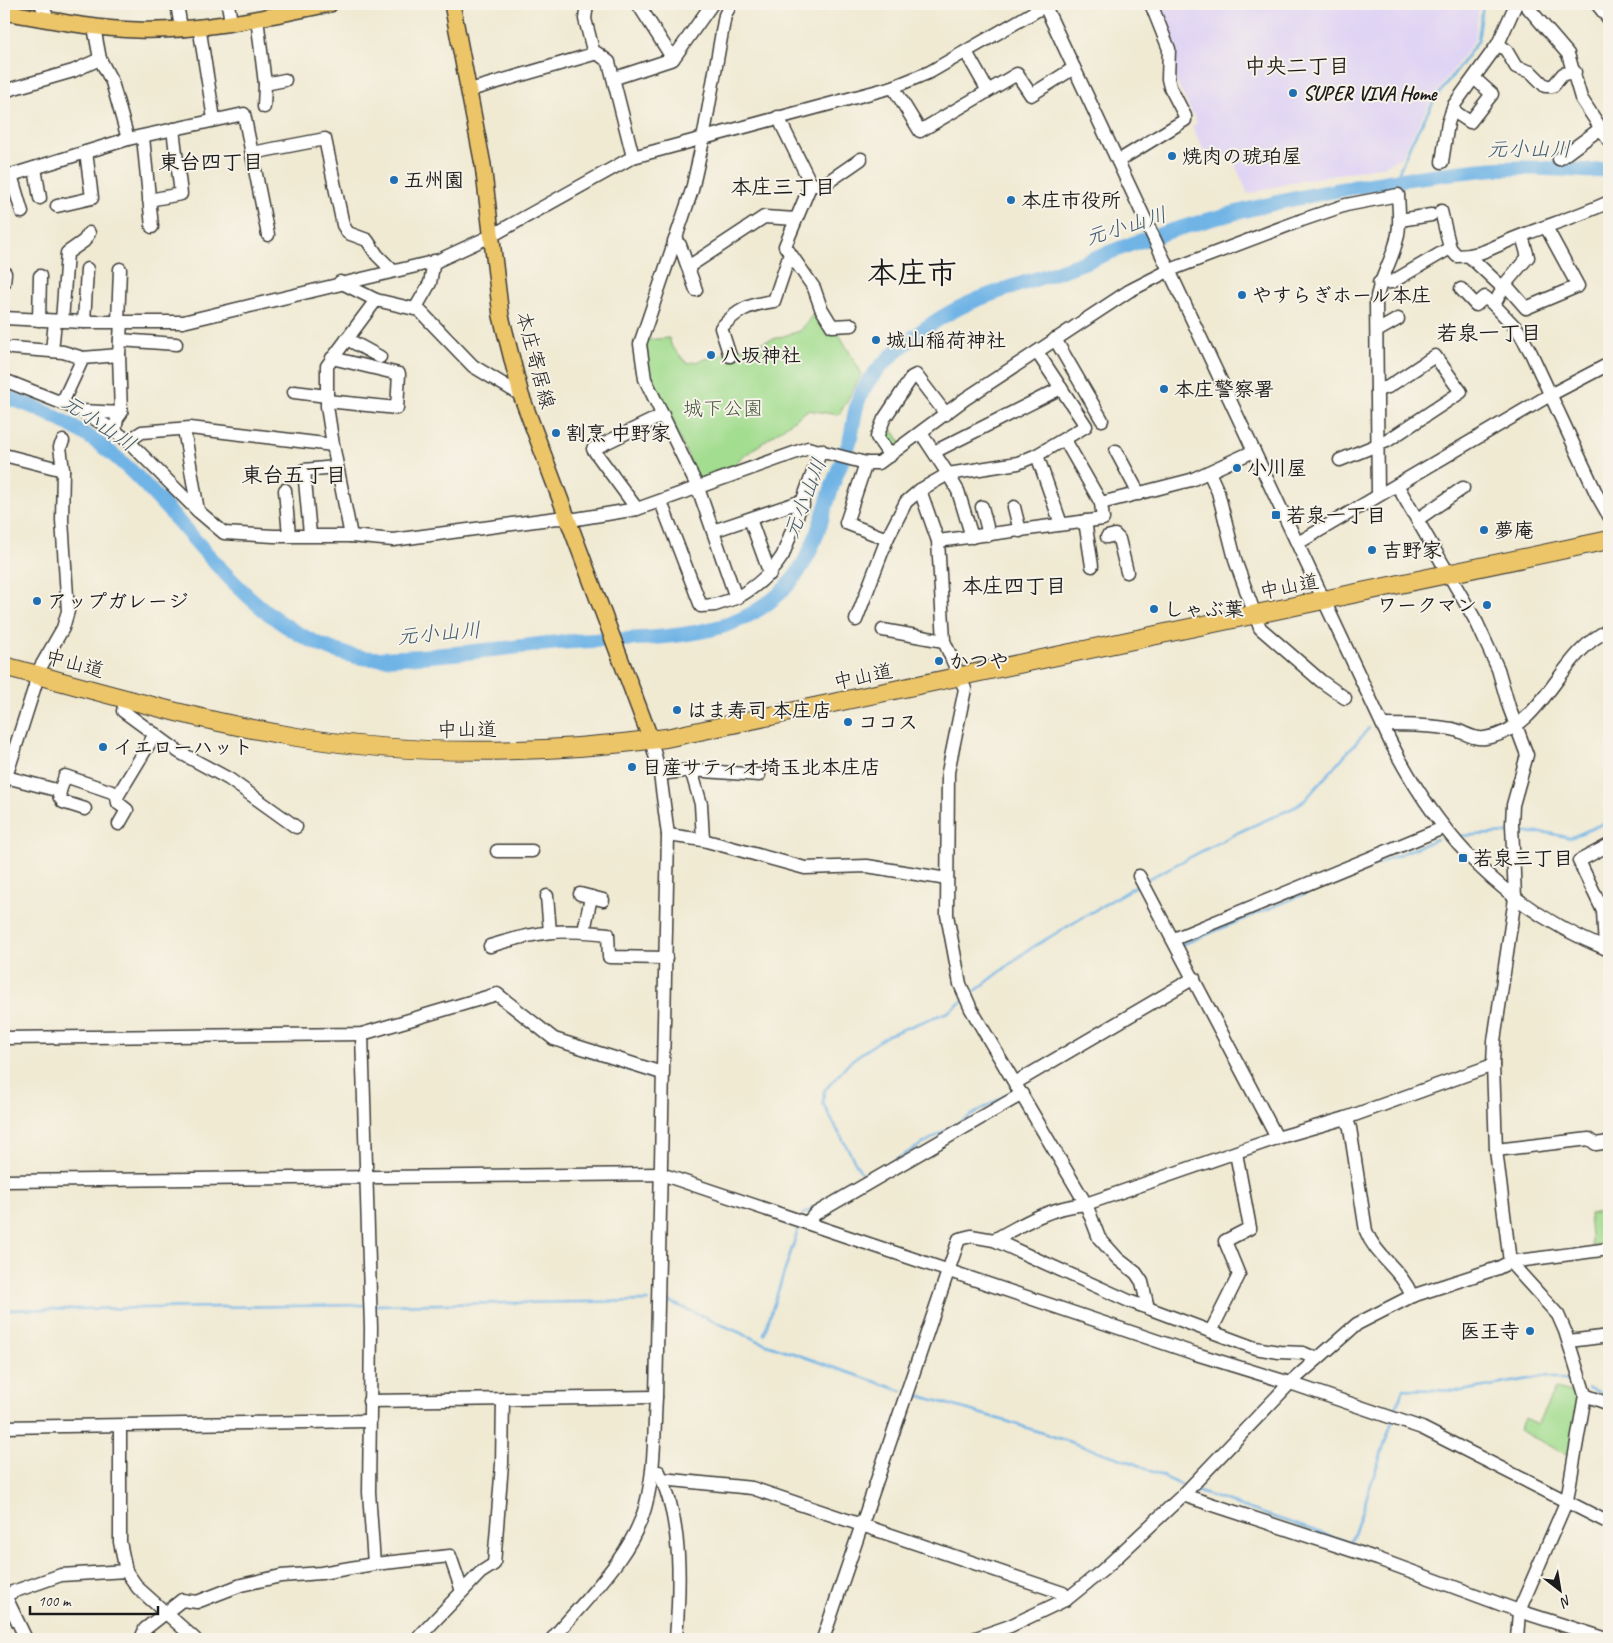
<svg xmlns="http://www.w3.org/2000/svg" width="1613" height="1643" font-family="Caveat,'Klee One',sans-serif">
	<style>
		.built { fill: #e0d4f4 }
		.green { fill: #a3dd90; stroke: #607c56 }
		.lines { fill: none; stroke-linecap: round; stroke-linejoin: round }
		.stream { stroke: #70b4e6; stroke-width: 2.5 }
		.river { stroke: #70b4e6; stroke-width: 15 }
		.minor-casing { stroke: #3c3b37; stroke-width: 15 }
		.major-casing { stroke: #3c3b37; stroke-width: 18 }
		.highway-casing { stroke: #3c3b37; stroke-width: 20 }
		.minor { stroke: #fff; stroke-width: 12 }
		.major { stroke: #edc569; stroke-width: 15 }
		.highway { stroke: #edc569; stroke-width: 18 }
		.poi-dot { fill: #1f6fb2; stroke: #f7f3e8; stroke-width: 2 }
		.labels { text-anchor: middle; stroke-width: 4; stroke-linejoin: round; paint-order: stroke }
		.poi-label { font-size: 20px; font-weight: bold; fill: #1c1c1c; stroke: #f7f3e8; text-anchor: start }
		.street-label { font-size: 20px; fill: #1c1c1c; stroke: #f7f3e8 }
		.park-label { font-size: 20px; fill: #44563f; stroke: #f7f3e8 }
		.neighbourhood-label { font-size: 21px; font-weight: bold; fill: #1c1c1c; stroke: #f7f3e8 }
		.water-label { font-size: 21px; font-style: italic; fill: #3e596d; stroke: #f7f3e8 }
		.town-label { font-size: 30px; font-weight: bold; fill: #1c1c1c; stroke: #f7f3e8 }
	</style>
	<rect width="100%" height="100%" fill="#f7f3e8"/>
	<filter id="ink" filterUnits="userSpaceOnUse"><feTurbulence type="fractalNoise" baseFrequency=".02" numOctaves="2"/><feDisplacementMap in="SourceGraphic" scale="10" xChannelSelector="R" yChannelSelector="G"/><feConvolveMatrix kernelMatrix="1 2 1 2 8 2 1 2 1" color-interpolation-filters="sRGB"/></filter>
	<filter id="wash" filterUnits="userSpaceOnUse"><feTurbulence type="fractalNoise" baseFrequency=".0096" numOctaves="4" result="noise"/><feDisplacementMap in="SourceGraphic" scale="20" xChannelSelector="R" yChannelSelector="G"/><feGaussianBlur stdDeviation="1.12" result="paint"/><feColorMatrix in="noise" values="0 0 0 0 0 0 0 0 0 0 0 0 0 0 0 0 0 1.4 0 .05"/><feComposite in="paint" operator="in"/></filter>
	<g filter="url(#wash)">
		<rect width="100%" height="100%" fill="#f0ead3"/>
		<path class="built" d="M1158,4H1479L1475,39L1430,102L1401,157L1384,166L1294,182L1248,194L1230,153L1210,163L1192,127L1197,123L1176,81L1175,48Z"/>
		<g class="green">
			<path d="M818,308L832,322L862,374L839,415L808,410L736,462L739,470L700,482L649,373L646,340L669,338L672,347L687,363L699,361L800,331Z"/>
			<path d="M886,421L902,444L892,451L880,439Z"/>
			<path d="M1601,1212L1604,1245L1592,1246L1589,1214Z"/>
			<path d="M1555,1389L1579,1395L1572,1457L1519,1430L1524,1419L1537,1425Z"/>
		</g>
		<g class="lines">
			<g class="stream">
				<path d="M1395,181L1411,143L1434,101L1478,41L1483,4"/>
				<path d="M1516,833H1549L1570,838L1609,821"/>
				<path d="M1458,836L1508,833"/>
				<path d="M1146,880L1239,832L1293,808L1305,800L1369,728"/>
				<path d="M1181,945L1437,839"/>
				<path d="M969,996L1028,950L1139,884"/>
				<path d="M588,1056L653,1079"/>
				<path d="M864,1178L823,1104L824,1091L852,1060L888,1035L948,1012L963,1001"/>
				<path d="M803,1214L1013,1091"/>
				<path d="M666,1300L761,1342L902,1391"/>
				<path d="M376,1305L648,1301"/>
				<path d="M4,1310L364,1305"/>
				<path d="M764,1334L799,1227"/>
				<path d="M1588,1388L1609,1396"/>
				<path d="M910,1393L1006,1421L1131,1462L1186,1487"/>
				<path d="M1394,1414L1403,1389L1462,1391L1546,1376L1576,1383"/>
				<path d="M1193,1490L1351,1543L1392,1422"/>
			</g>
			<path class="river" d="M4,396C48,410 92,434 126,466C197,532 248,626 346,654C368,661 390,658 412,657C459,654 506,648 553,643C609,638 668,642 723,626C749,618 776,601 793,579C815,551 822,516 833,484C838,469 845,455 850,440C854,425 854,407 861,394C873,368 905,343 927,327C967,298 1012,288 1057,272C1084,263 1110,252 1137,242C1244,205 1367,181 1480,170C1517,166 1556,169 1593,171L1609,168"/>
		</g>
	</g>
	<g filter="url(#ink)">
		<g class="lines">
			<g class="minor-casing">
				<g id="minor">
					<path d="M41,4L49,20"/>
					<path d="M177,4L181,28"/>
					<path d="M228,4L231,22"/>
					<path d="M587,4L585,19L594,54"/>
					<path d="M638,4L673,59"/>
					<path d="M731,4L725,15L702,145L692,190L640,344L645,379L698,488L736,598C757,587 771,574 783,555L821,450"/>
					<path d="M1044,4L1390,741C1440,839 1505,908 1609,950"/>
					<path d="M1525,4L1568,54L1581,98L1609,141"/>
					<path d="M1597,4L1609,19"/>
					<path d="M257,18L265,84L264,107"/>
					<path d="M199,26L214,119"/>
					<path d="M1498,44L1506,50L1516,67L1531,72L1545,86H1553L1563,74L1575,72"/>
					<path d="M966,52L988,91"/>
					<path d="M100,59L112,82L128,139"/>
					<path d="M615,78L673,59L712,4"/>
					<path d="M265,84L285,80"/>
					<path d="M893,87L920,131L1017,74L1031,95L1074,68"/>
					<path d="M470,90L597,53L609,62L633,157"/>
					<path d="M4,91L73,71L100,59L94,27"/>
					<path d="M1452,110L1470,122L1492,94L1474,78"/>
					<path d="M778,117L811,184L785,246L814,288L821,308L832,326L852,325"/>
					<path d="M143,137L152,227"/>
					<path d="M252,153L325,139L343,225L348,233L367,240L377,255L392,270"/>
					<path d="M1559,159L1601,128"/>
					<path d="M1118,161L1185,120V116L1170,87L1168,79L1169,49L1151,4"/>
					<path d="M1442,162L1448,123L1454,105L1498,44L1516,4"/>
					<path d="M35,168L40,198"/>
					<path d="M4,172L5,177L128,139L244,114L268,235"/>
					<path d="M11,175L22,212"/>
					<path d="M811,184L822,186L861,159"/>
					<path d="M149,200L181,194L173,129"/>
					<path d="M57,206L92,198L86,152"/>
					<path d="M1441,211L1450,248"/>
					<path d="M1400,220L1431,215"/>
					<path d="M1522,236L1528,257L1505,284L1526,308L1578,286L1546,227"/>
					<path d="M674,241L680,245L696,290"/>
					<path d="M1469,256L1503,288"/>
					<path d="M688,267L764,217L796,219"/>
					<path d="M340,282L376,300L419,310L473,366L521,395"/>
					<path d="M4,283L5,273"/>
					<path d="M1379,283L1392,282L1450,248L1457,256C1479,256 1489,249 1508,241C1541,227 1577,217 1609,202"/>
					<path d="M1505,284L1494,305L1518,330L1531,353L1597,495L1609,516"/>
					<path d="M1461,289L1476,305L1485,297L1494,305"/>
					<path d="M415,309L430,283L434,261"/>
					<path d="M4,318L84,322H183L437,261L493,235L633,157L893,87L930,72L1048,4"/>
					<path d="M39,320L40,276"/>
					<path d="M62,321L67,253L84,241L89,233"/>
					<path d="M84,322L87,269"/>
					<path d="M118,322L120,269"/>
					<path d="M121,322L119,355L121,413L117,419L115,431L128,441L142,432L190,428L333,445L351,536"/>
					<path d="M1377,331L1398,319"/>
					<path d="M347,339L380,357"/>
					<path d="M1055,339L1102,420"/>
					<path d="M120,340L176,344"/>
					<path d="M12,348L63,352L83,358"/>
					<path d="M52,351L55,321"/>
					<path d="M1037,352L1086,426L1037,455L1061,524"/>
					<path d="M730,356L721,328C737,310 750,304 774,301L790,254"/>
					<path d="M4,380L82,411L121,413"/>
					<path d="M294,392L327,396"/>
					<path d="M327,401L397,408L399,374L332,358"/>
					<path d="M62,403L83,358L119,355"/>
					<path d="M85,413L115,431"/>
					<path d="M184,429L198,511"/>
					<path d="M921,433L948,474L920,490L938,541L944,641L965,689L948,772L947,915L960,984L971,1009L1086,1204L1099,1238L1118,1259L1136,1273L1142,1282L1148,1308"/>
					<path d="M1065,440L1101,503"/>
					<path d="M128,441L198,511L224,533L274,536H351L393,540L557,518L576,519L637,509L808,448L866,463H879L965,399L1129,291L1170,270L1302,220L1346,205L1398,195C1399,213 1401,229 1395,246C1389,267 1379,280 1376,302L1378,495"/>
					<path d="M333,445L327,406V366L376,300"/>
					<path d="M1116,451L1139,494"/>
					<path d="M934,452L1061,388"/>
					<path d="M4,455L63,470L62,520L68,611L63,628L36,675L35,686L4,783"/>
					<path d="M890,456L877,437L884,419L912,377L916,375L946,414"/>
					<path d="M1340,460L1387,441L1461,392L1435,356L1388,387L1377,390"/>
					<path d="M866,463L846,523L887,539L906,502L920,490"/>
					<path d="M63,470L60,447L63,441"/>
					<path d="M1209,472L1218,492L1236,563L1260,628L1321,681L1345,698"/>
					<path d="M1397,485L1477,623L1498,669L1509,707L1527,755L1513,805L1512,824L1515,898L1494,1041L1493,1065L1496,1150L1510,1262L1558,1315L1565,1331L1585,1395L1567,1500L1519,1611L1517,1639"/>
					<path d="M285,490L289,535"/>
					<path d="M661,502L701,606L715,605L736,598"/>
					<path d="M982,507L989,535"/>
					<path d="M1014,507L1020,531"/>
					<path d="M637,509L593,449L663,415"/>
					<path d="M750,519L770,574"/>
					<path d="M1418,519L1463,488"/>
					<path d="M1085,521L1092,566"/>
					<path d="M713,531L796,503L803,505"/>
					<path d="M310,534L304,470L336,467"/>
					<path d="M972,537L958,491L948,474L1018,463L1037,455"/>
					<path d="M1107,537L1115,535L1119,539L1127,572"/>
					<path d="M938,541L1103,519L1101,503L1191,480L1254,451"/>
					<path d="M1298,543L1550,395L1609,364"/>
					<path d="M856,620L887,539"/>
					<path d="M883,630L944,641"/>
					<path d="M126,698L123,711L179,752L229,779L296,827"/>
					<path d="M1383,725C1405,725 1430,725 1452,729C1463,731 1473,740 1485,738C1545,729 1558,653 1609,630"/>
					<path d="M691,770L701,804L703,840"/>
					<path d="M660,774L691,770L759,775"/>
					<path d="M6,777L60,791L65,776L118,794"/>
					<path d="M60,791L59,796L63,802L85,809"/>
					<path d="M119,824L127,810L118,803L117,797L155,734"/>
					<path d="M668,835L703,840L805,868L867,866L947,879"/>
					<path d="M497,851H532"/>
					<path d="M1139,876L1277,1138"/>
					<path d="M580,894L603,900"/>
					<path d="M547,896L550,932"/>
					<path d="M584,931L591,897"/>
					<path d="M1174,939L1443,828"/>
					<path d="M490,946C535,932 560,928 608,934L609,957L666,958"/>
					<path d="M1605,948L1603,911L1579,861L1609,845"/>
					<path d="M362,1034L371,1328L369,1492L374,1564"/>
					<path d="M4,1038L362,1034L497,994L554,1039L662,1073"/>
					<path d="M1015,1083L1194,978"/>
					<path d="M1346,1118L1350,1128L1366,1231C1376,1257 1401,1269 1412,1296"/>
					<path d="M1496,1150L1589,1139L1596,1144L1609,1142"/>
					<path d="M4,1181L661,1174L1196,1354L1290,1383L1422,1428L1609,1523"/>
					<path d="M807,1223L815,1214L1022,1094"/>
					<path d="M994,1240C1024,1223 1051,1207 1086,1204L1277,1138L1346,1118L1493,1065"/>
					<path d="M1211,1331L1239,1275L1225,1241L1250,1228L1236,1153"/>
					<path d="M1569,1341L1609,1336"/>
					<path d="M1585,1395L1609,1404"/>
					<path d="M369,1401L656,1397"/>
					<path d="M120,1426V1542L126,1571"/>
					<path d="M4,1427L368,1421"/>
					<path d="M659,1472C683,1524 680,1585 676,1639"/>
					<path d="M662,1479L752,1488L1063,1593L1067,1599"/>
					<path d="M1183,1495L1378,1559L1519,1611L1607,1639"/>
					<path d="M4,1595L61,1575L126,1571L138,1588L195,1639"/>
					<path d="M5,1595L26,1639"/>
					<path d="M141,1639L145,1629L182,1600L197,1602L241,1585L281,1576L321,1573L374,1564L450,1556L462,1591"/>
					<path d="M417,1639L480,1573L494,1564L502,1464L503,1399"/>
					<path d="M552,1639C584,1601 634,1554 646,1504C655,1470 654,1432 656,1397L668,835L660,774L651,740"/>
					<path d="M823,1639L959,1239L971,1236L994,1240L1129,1301L1255,1348L1279,1352L1303,1353L1317,1359"/>
					<path d="M973,1639L1010,1626L1067,1599L1103,1570L1183,1495L1290,1383L1357,1324L1412,1296L1498,1268L1510,1262L1609,1249"/>
				</g>
			</g>
			<g class="major-casing">
				<g id="major">
					<path d="M452,4L483,165L501,316L521,395L651,740"/>
					<path d="M4,12C48,19 92,29 137,30C201,32 267,17 330,4"/>
				</g>
			</g>
			<g class="highway-casing">
				<path id="highway" d="M4,666C101,692 198,721 297,737C420,757 543,754 666,738L1609,540"/>
			</g>
			<use href="#minor" class="minor"/>
			<use href="#major" class="major"/>
			<use href="#highway" class="highway"/>
		</g>
	</g>
	<g class="poi-dot">
		<circle cx="1293" cy="93" r="5"/>
		<circle cx="1172" cy="156" r="5"/>
		<circle cx="394" cy="180" r="5"/>
		<circle cx="1011" cy="200" r="5"/>
		<circle cx="1242" cy="295" r="5"/>
		<circle cx="876" cy="340" r="5"/>
		<circle cx="711" cy="355" r="5"/>
		<circle cx="1164" cy="389" r="5"/>
		<circle cx="556" cy="433" r="5"/>
		<circle cx="1237" cy="468" r="5"/>
		<rect x="1271" y="510" width="10" height="10" rx="2.5"/>
		<circle cx="1484" cy="530" r="5"/>
		<circle cx="1372" cy="550" r="5"/>
		<circle cx="37" cy="601" r="5"/>
		<circle cx="1487" cy="605" r="5"/>
		<circle cx="1154" cy="609" r="5"/>
		<circle cx="939" cy="661" r="5"/>
		<circle cx="677" cy="710" r="5"/>
		<circle cx="848" cy="722" r="5"/>
		<circle cx="103" cy="747" r="5"/>
		<circle cx="632" cy="767" r="5"/>
		<rect x="1458" y="853" width="10" height="10" rx="2.5"/>
		<circle cx="1530" cy="1331" r="5"/>
	</g>
	<g class="labels">
		<g class="poi-label">
			<text x="1303" y="100">SUPER VIVA Home</text>
			<text x="1182" y="163">焼肉の琥珀屋</text>
			<text x="404" y="187">五州園</text>
			<text x="1021" y="207">本庄市役所</text>
			<text x="1252" y="302">やすらぎホール本庄</text>
			<text x="886" y="347">城山稲荷神社</text>
			<text x="721" y="362">八坂神社</text>
			<text x="1174" y="396">本庄警察署</text>
			<text x="566" y="440">割烹 中野家</text>
			<text x="1247" y="475">小川屋</text>
			<text x="1286" y="522">若泉一丁目</text>
			<text x="1494" y="537">夢庵</text>
			<text x="1382" y="557">吉野家</text>
			<text x="47" y="608">アップガレージ</text>
			<text x="1477" y="612" text-anchor="end">ワークマン</text>
			<text x="1164" y="616">しゃぶ葉</text>
			<text x="949" y="668">かつや</text>
			<text x="687" y="717">はま寿司 本庄店</text>
			<text x="858" y="729">ココス</text>
			<text x="113" y="754">イエローハット</text>
			<text x="642" y="774">日産サティオ埼玉北本庄店</text>
			<text x="1473" y="865">若泉三丁目</text>
			<text x="1520" y="1338" text-anchor="end">医王寺</text>
		</g>
		<g class="street-label">
			<text transform="translate(536 360) rotate(75)" y="7">本庄寄居線</text>
			<text transform="translate(1289 586) rotate(-11)" y="7">中山道</text>
			<text transform="translate(75 663) rotate(15)" y="7">中山道</text>
			<text transform="translate(863 676) rotate(-12)" y="7">中山道</text>
			<text x="467" y="736">中山道</text>
		</g>
		<g class="park-label">
			<text x="723" y="415">城下公園</text>
		</g>
		<g class="neighbourhood-label">
			<text x="1297" y="73">中央二丁目</text>
			<text x="211" y="169">東台四丁目</text>
			<text x="783" y="194">本庄三丁目</text>
			<text x="1489" y="340">若泉一丁目</text>
			<text x="294" y="482">東台五丁目</text>
			<text x="1014" y="593">本庄四丁目</text>
		</g>
		<g class="water-label">
			<text x="1529" y="156">元小山川</text>
			<text transform="translate(1126 226) rotate(-17)" y="7">元小山川</text>
			<text transform="translate(99 423) rotate(34)" y="7">元小山川</text>
			<text transform="translate(805 498) rotate(-69)" y="7">元小山川</text>
			<text transform="translate(439 633) rotate(-5)" y="7">元小山川</text>
		</g>
		<g class="town-label">
			<text x="912" y="283">本庄市</text>
		</g>
	</g>
	<rect width="1613" height="1643" fill="none" stroke="#f7f3e8" stroke-width="20"/>
	<g transform="translate(1560 1590) rotate(149)" stroke="#f7f3e8" stroke-width="4" paint-order="stroke">
	<path d="M0-4L9 19L0 12L-9 19Z" fill="#1c1c1c"/>
	<text y="-8" font-size="14" font-weight="bold" text-anchor="middle" fill="#1c1c1c">N</text>
	</g>
	<path d="M30 1606v8h128v-8" fill="none" stroke="#1c1c1c" stroke-width="2.5"/>
	<text x="38" y="1606" font-size="15" fill="#1c1c1c" stroke="#f7f3e8" stroke-width="4" paint-order="stroke">100 m</text>
</svg>
